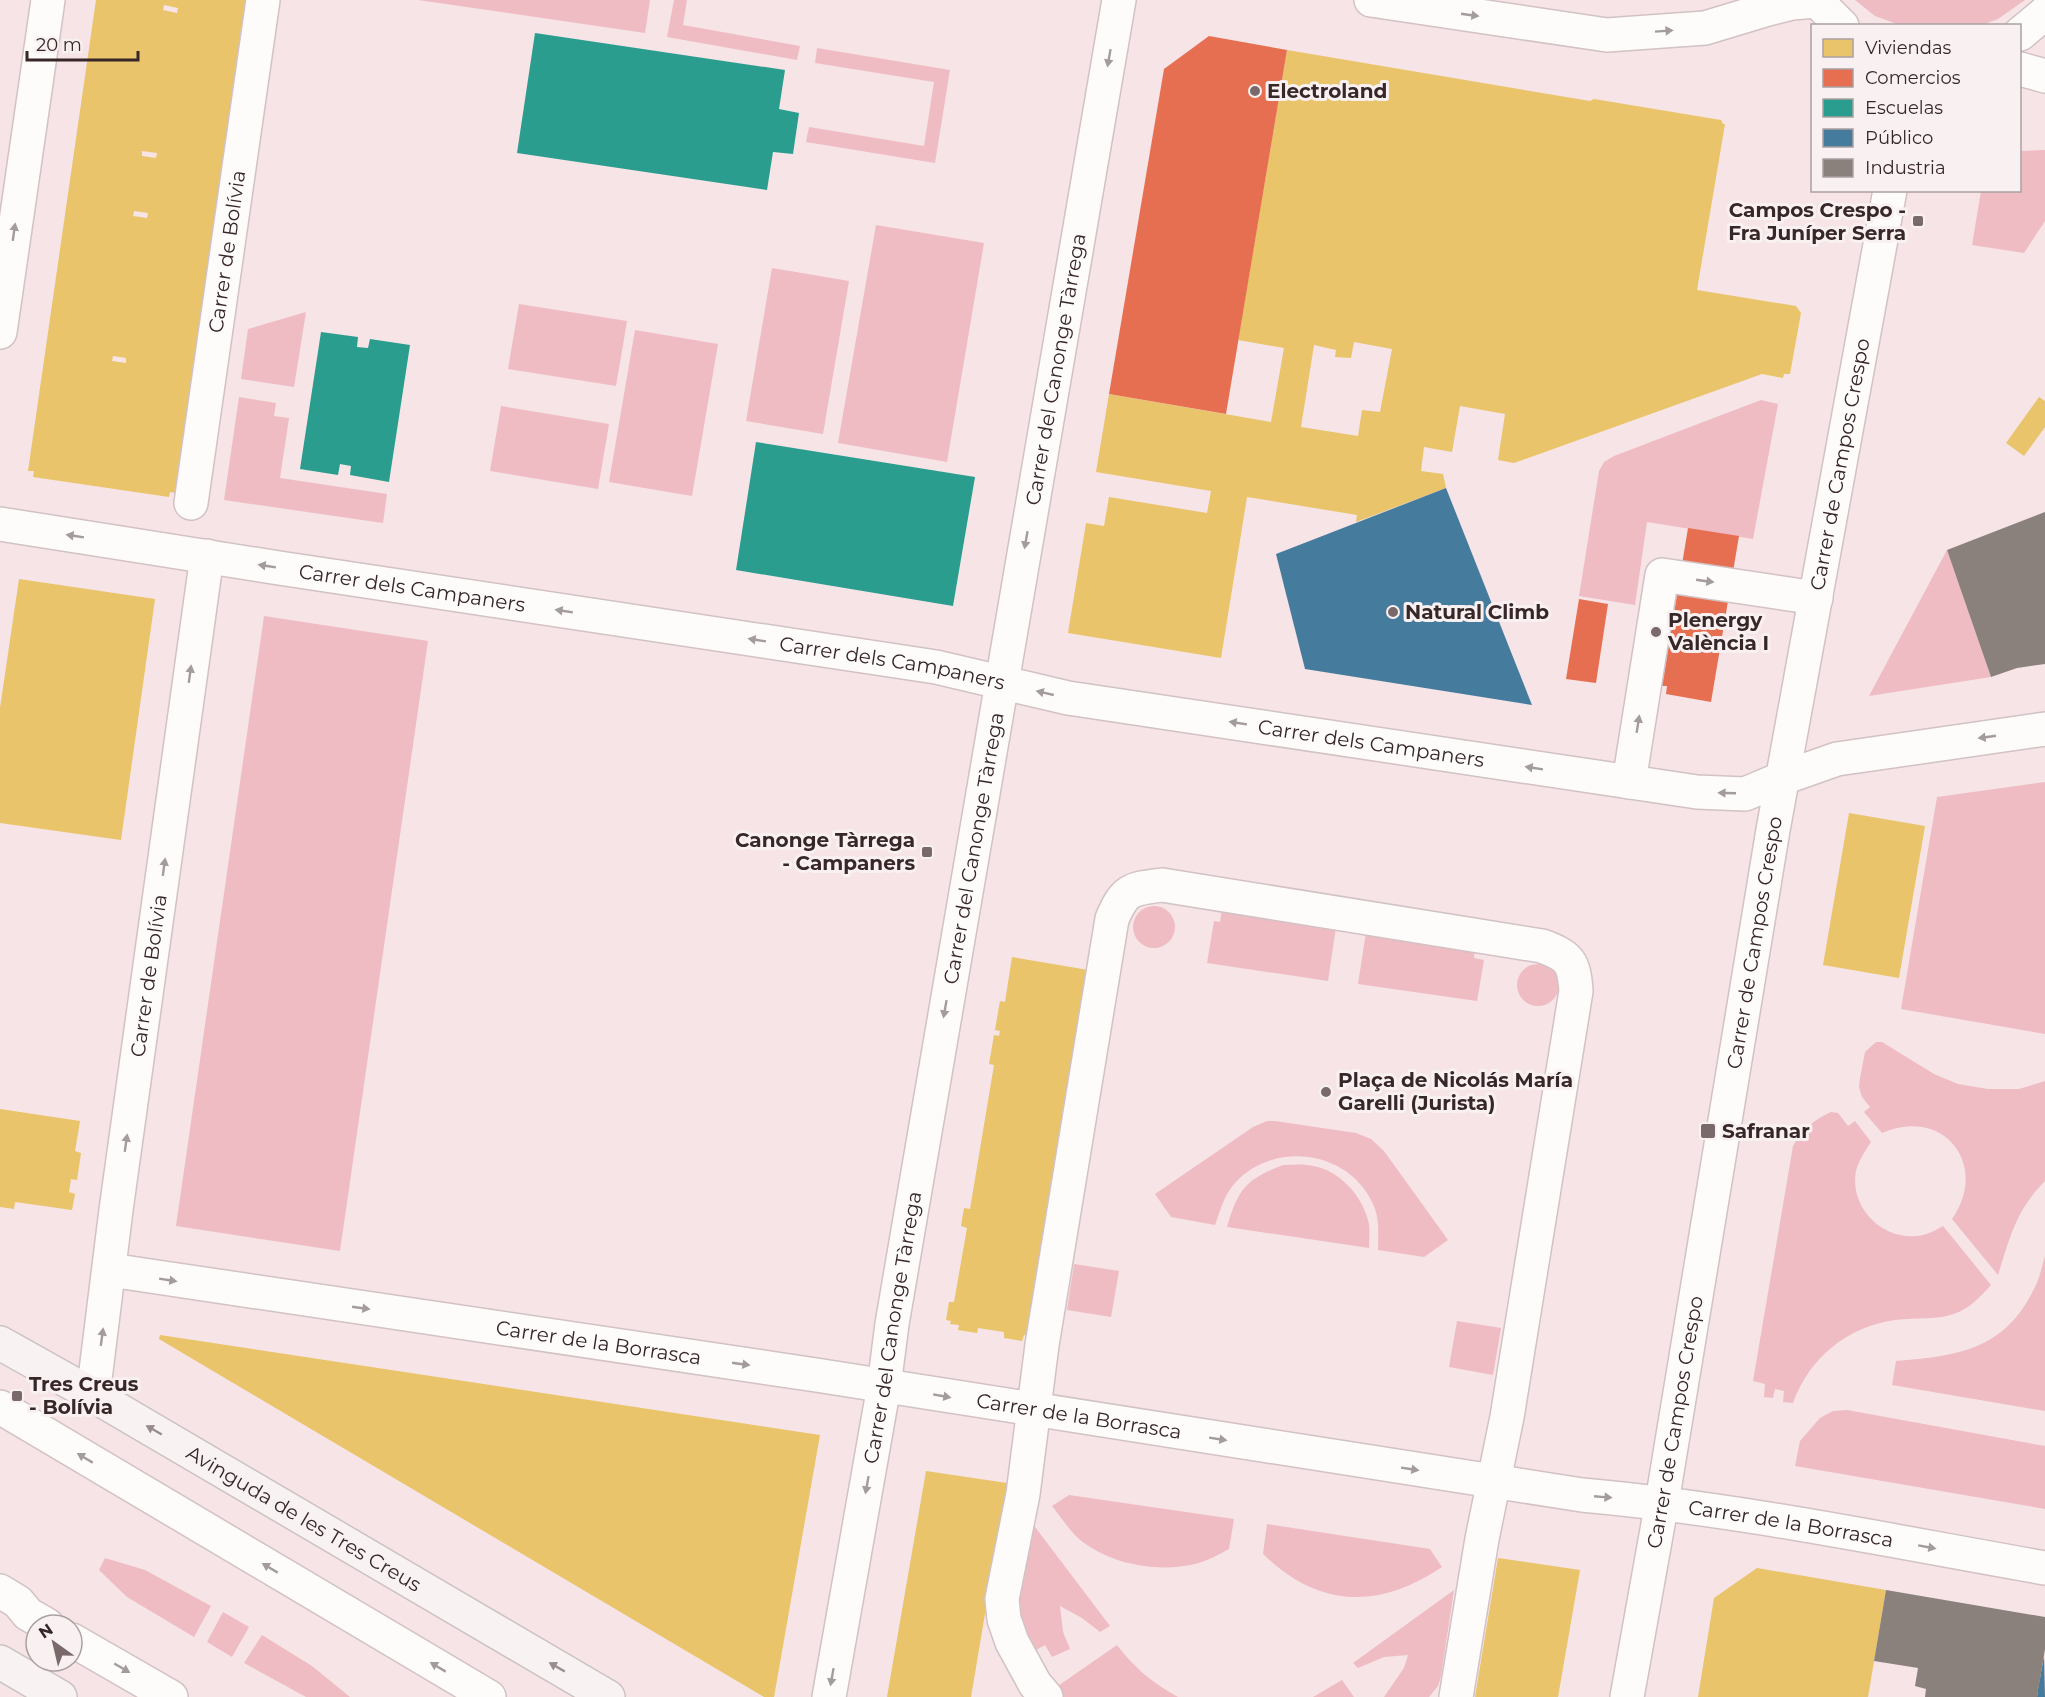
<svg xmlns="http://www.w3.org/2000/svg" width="2045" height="1697" font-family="Montserrat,sans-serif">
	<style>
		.green { fill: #efbcc3 }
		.homes { fill: #e9c46a; fill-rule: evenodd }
		.shops { fill: #e76f51 }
		.schools { fill: #2a9d8f }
		.public { fill: #457b9d }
		.industry { fill: #8a817c }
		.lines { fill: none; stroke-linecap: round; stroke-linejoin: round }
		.minor-casing { stroke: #d2c2c4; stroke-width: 36 }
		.major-casing { stroke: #ccc2c3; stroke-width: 36 }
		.minor { stroke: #fefbfb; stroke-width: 33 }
		.major { stroke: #f8f2f3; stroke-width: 33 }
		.oneway { fill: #a49c9c }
		.oneway2 { fill: #988c8e }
		.poi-dot { fill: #7a696b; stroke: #f9f1f1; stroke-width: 2 }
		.labels { text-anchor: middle; stroke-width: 6; stroke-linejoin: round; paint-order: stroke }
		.poi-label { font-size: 20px; font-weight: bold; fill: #372729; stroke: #f9f1f1; text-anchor: start }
		.street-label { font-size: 20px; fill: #372729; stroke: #f9f1f1 }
	</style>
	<rect width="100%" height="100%" fill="#f6e4e6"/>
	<g class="green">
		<path d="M418,0H650L645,33Z"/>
		<path d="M674,0H687L683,25L800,46L797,60L667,37Z"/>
		<path d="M1855,0H2025L1998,19L1979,26L1900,25L1875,16Z"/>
		<path d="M817,48L950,70L935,163L806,142L809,127L924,146L934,82L815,63Z"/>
		<path d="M2045,150V221L2024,253L1972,245L1981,191L2020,190V151Z"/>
		<path d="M876,225L984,243L947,462L838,443Z"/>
		<path d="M772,268L849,281L823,434L746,421Z"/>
		<path d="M519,304L627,321L616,386L508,369Z"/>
		<path d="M306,312L294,387L241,379L248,329Z"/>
		<path d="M635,330L718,344L692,496L609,482Z"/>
		<path d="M239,397L276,403L274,416L289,418L280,478L387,494L383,523L224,500Z"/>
		<path d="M1761,400L1778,404L1753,539L1647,522L1635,605L1579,596L1599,471L1604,462L1614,456Z"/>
		<path d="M501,406L609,424L598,489L490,471Z"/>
		<path d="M1947,550L1991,677L1869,696Z"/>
		<path d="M264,616L428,641L340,1251L176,1226Z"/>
		<path d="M2045,782V1034L1901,1009L1937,797Z"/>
		<circle cx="1154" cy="927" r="21"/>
		<path d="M1222,909L1336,927L1328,981L1207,963L1214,921L1220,922Z"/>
		<path d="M1366,932L1475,948L1474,958L1484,960L1477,1001L1358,984Z"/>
		<circle cx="1538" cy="985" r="21"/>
		<path d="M1876,1042H1882L1934,1074L1958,1084L1988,1089H2019L2045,1081V1181C2016,1210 2010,1237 1998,1275L1952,1219C1990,1164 1943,1106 1882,1133L1864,1112L1870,1107L1862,1097L1859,1087L1860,1078L1865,1052Z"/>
		<path d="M1831,1112L1838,1113L1848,1126L1855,1121L1871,1142C1865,1151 1859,1160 1856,1171C1849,1206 1881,1240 1917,1236C1926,1235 1935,1231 1943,1226L1991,1285C1982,1295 1972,1306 1959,1312C1938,1321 1917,1317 1895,1320C1847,1327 1810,1357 1793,1403L1783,1402L1784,1391L1775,1389L1773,1398L1764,1397L1765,1384L1753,1381L1793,1146C1802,1129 1814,1120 1831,1112Z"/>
		<path d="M1267,1121H1275L1356,1133L1371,1139L1384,1151L1448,1240L1424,1257L1378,1250C1378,1234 1380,1219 1373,1204C1349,1150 1274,1140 1235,1183C1224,1195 1220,1211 1215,1225L1171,1217L1155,1194L1253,1127Z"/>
		<path d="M1283,1165C1291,1165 1299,1164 1307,1165C1337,1167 1363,1195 1369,1224C1370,1231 1369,1240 1369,1248L1227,1227C1238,1189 1246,1179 1283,1165Z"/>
		<path d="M2045,1256V1411L1892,1385L1896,1361C1959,1356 2005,1350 2035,1287C2040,1277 2042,1266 2045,1256Z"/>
		<path d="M1074,1264L1119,1271L1111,1317L1067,1310Z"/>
		<path d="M1457,1321L1501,1328L1493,1375L1449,1367Z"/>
		<path d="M1847,1410L2045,1446V1509L1795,1466L1800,1441L1820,1418L1833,1411Z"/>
		<path d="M1069,1495L1234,1519L1229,1549C1218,1555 1207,1561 1195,1564C1157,1573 1109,1564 1079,1539C1069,1530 1061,1517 1052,1506Z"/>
		<path d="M1032,1523L1110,1626L1100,1632L1082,1618L1060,1606L1063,1632L1070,1649L1052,1657L1045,1645L1031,1653L1014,1618Z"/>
		<path d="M1267,1524L1430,1549L1442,1567C1378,1610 1319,1608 1263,1554Z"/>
		<path d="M105,1558L145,1570L211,1606L194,1637L127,1597L99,1570Z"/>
		<path d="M1454,1590L1441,1676L1438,1686L1429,1697H1384L1404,1668L1408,1655L1384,1657L1358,1668L1353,1663Z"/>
		<path d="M223,1612L249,1627L232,1657L207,1642Z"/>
		<path d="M262,1635L312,1666L350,1697H306L244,1663Z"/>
		<path d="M1117,1645C1134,1668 1153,1683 1178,1697H1062L1055,1688Z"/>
		<path d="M1342,1680L1354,1697H1313Z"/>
	</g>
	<g class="homes">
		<path d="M96,0H247L212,239L211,240L210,255L176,493L170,492L169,497L33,477L34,471H28ZM164,5L178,8L177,13L163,10ZM142,151L157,153L156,158L142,156ZM134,211L148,213L147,218L133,216ZM113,356L126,358V363L112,361Z"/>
		<path d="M1287,50L1590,101L1594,99L1721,120L1723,124H1725L1697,290L1796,306L1801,313L1790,374H1784L1783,378L1762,374L1514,463L1498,460L1505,414L1460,406L1452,452L1424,447L1421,471L1443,474L1446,488L1356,522L1357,515L1247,497L1221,658L1068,633L1086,523L1104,526L1109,497L1207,513L1211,491L1096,472L1109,394L1271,422L1284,348L1238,340ZM1354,342L1392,349L1380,412L1362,410L1358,436L1301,427L1314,345L1336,350L1335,357L1351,358Z"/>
		<path d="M2039,397L2045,401V427L2024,456L2006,443Z"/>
		<path d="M19,579L155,599L121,840L0,823V708Z"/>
		<path d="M1849,813L1925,826L1899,978L1823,965Z"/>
		<path d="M1012,957L1094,971L1032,1337L1024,1335L1022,1341L1004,1338V1332L978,1328L977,1333L958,1330L959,1325L950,1324L951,1321L946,1320L949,1302H954L967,1228L961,1226L964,1208L970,1209L994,1065L989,1064L994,1035L999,1036L1000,1031L995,1030L1000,1001L1005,1002Z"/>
		<path d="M0,1109L80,1121L75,1151L81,1153L77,1180L71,1179L69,1192L75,1194L72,1210L15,1202L14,1209L0,1207Z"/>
		<path d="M160,1335L820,1435L774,1697H764L159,1339Z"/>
		<path d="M926,1471L1007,1483L971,1697H887Z"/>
		<path d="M1498,1558L1580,1570L1558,1697H1475Z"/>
		<path d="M1757,1568L1886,1590L1868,1697H1698L1714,1598Z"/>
	</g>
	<g class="shops">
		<path d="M1209,36L1287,50L1226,414L1109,394L1164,69Z"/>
		<path d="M1688,528L1739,536L1711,702L1666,694L1667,686H1662Z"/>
		<path d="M1579,599L1608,604L1596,683L1566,679Z"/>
	</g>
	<g class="schools">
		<path d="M535,33L785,70L779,109L799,113L793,154L773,152L767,190L517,153Z"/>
		<path d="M321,332L358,337L357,347L368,348L370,339L410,345L389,482L350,475L351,466L340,464L338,475L300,469Z"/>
		<path d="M756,442L975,477L953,606L736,570Z"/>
	</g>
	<g class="public">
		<path d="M1446,488L1532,705L1305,669L1276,554Z"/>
		<path d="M2044,1656L2045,1697H2037L2038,1689Z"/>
	</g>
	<g class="industry">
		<path d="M2045,512V664L2017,668L1991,677L1947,550Z"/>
		<path d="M1886,1590L2045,1617V1649L2037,1697H1925L1926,1689L1915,1686L1918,1668L1874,1661Z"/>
	</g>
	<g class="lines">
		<g class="minor-casing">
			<g id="minor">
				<path d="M1371,0L1607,35L1705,28L1768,9L1792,3L1816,1"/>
				<path d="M1816,0L1842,26"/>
				<path d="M2020,34L2045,13"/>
				<path d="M2020,69L2045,76"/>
				<path d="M0,332L48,0"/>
				<path id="s1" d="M191,503L263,0"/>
				<path id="s2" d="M0,524L279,568L936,667L1068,698L1697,792L1745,794L1783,778L1837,759L2045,729"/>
				<path d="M1629,782L1662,575L1816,598"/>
				<path id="s3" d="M110,1270L816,1375L1582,1495C1738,1509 1891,1541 2045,1568"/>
				<path id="s4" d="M93,1395L116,1210L207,556"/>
				<path d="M0,1407L489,1697"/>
				<path d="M0,1591L18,1602L28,1614L47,1625"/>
				<path d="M72,1640L171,1697"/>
				<path id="s5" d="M829,1697L884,1386L892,1324L1119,0"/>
				<path d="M1046,1697L1035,1684L1012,1642L1004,1619L1002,1599L1023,1494L1042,1345L1112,919C1125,889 1130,889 1162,885L1542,946C1569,956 1574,961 1576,991L1507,1417L1482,1539L1456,1697"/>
				<path id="s6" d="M1627,1697L1662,1502L1773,830L1890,190"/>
			</g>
		</g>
		<g class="major-casing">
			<g id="major">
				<path id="s7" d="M0,1343L93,1395L608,1697"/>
				<path d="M0,1662L60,1697"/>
			</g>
		</g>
		<use href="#minor" class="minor"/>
		<use href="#major" class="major"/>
	</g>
	<defs><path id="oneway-solid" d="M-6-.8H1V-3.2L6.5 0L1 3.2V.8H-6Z" transform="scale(1.5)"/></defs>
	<g class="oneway">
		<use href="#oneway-solid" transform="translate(1470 15) rotate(8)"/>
		<use href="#oneway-solid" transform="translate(1664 31) rotate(-4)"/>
		<use href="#oneway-solid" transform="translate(1109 58) rotate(100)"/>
		<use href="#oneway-solid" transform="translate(14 232) rotate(-82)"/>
		<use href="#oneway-solid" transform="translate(75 536) rotate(-171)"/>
		<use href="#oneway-solid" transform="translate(1026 540) rotate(100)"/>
		<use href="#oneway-solid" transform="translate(267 566) rotate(-171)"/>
		<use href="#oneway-solid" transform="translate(1705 581) rotate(8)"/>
		<use href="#oneway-solid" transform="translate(564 611) rotate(-171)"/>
		<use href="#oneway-solid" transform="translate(757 640) rotate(-171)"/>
		<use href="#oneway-solid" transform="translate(190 674) rotate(-82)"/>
		<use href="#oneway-solid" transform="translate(1045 693) rotate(-167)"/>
		<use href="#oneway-solid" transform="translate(1238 723) rotate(-171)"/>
		<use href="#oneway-solid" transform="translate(1638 724) rotate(-81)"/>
		<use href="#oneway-solid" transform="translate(1987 737) rotate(172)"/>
		<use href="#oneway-solid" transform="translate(1534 768) rotate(-171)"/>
		<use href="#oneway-solid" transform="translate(1727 793) rotate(-178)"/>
		<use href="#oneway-solid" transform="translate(164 867) rotate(-82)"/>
		<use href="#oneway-solid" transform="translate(945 1009) rotate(100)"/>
		<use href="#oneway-solid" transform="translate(126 1143) rotate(-82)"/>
		<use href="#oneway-solid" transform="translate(168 1280) rotate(9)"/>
		<use href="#oneway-solid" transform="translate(361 1308) rotate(8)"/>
		<use href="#oneway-solid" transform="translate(102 1337) rotate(-82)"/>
		<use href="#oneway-solid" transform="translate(741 1364) rotate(8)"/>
		<use href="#oneway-solid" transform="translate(942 1396) rotate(10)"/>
		<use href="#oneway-solid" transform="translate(1218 1439) rotate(9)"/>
		<use href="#oneway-solid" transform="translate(85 1458) rotate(-149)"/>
		<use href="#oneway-solid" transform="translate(1410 1469) rotate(9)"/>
		<use href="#oneway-solid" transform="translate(867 1485) rotate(100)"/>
		<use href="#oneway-solid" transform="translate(1603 1497) rotate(5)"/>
		<use href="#oneway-solid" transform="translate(1927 1547) rotate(10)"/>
		<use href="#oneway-solid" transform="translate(270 1568) rotate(-149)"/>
		<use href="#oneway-solid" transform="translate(438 1667) rotate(-149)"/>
		<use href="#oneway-solid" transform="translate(122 1668) rotate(30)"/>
		<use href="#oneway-solid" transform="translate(832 1677) rotate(100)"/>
	</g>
	<g class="oneway2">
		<use href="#oneway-solid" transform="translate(154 1430) rotate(-150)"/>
		<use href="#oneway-solid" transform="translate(557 1667) rotate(-150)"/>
	</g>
	<g class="poi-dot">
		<circle cx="1255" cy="91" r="6"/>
		<rect x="1912" y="215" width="12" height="12" rx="3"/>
		<circle cx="1393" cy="612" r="6"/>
		<circle cx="1656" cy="632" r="6"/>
		<rect x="921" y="846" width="12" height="12" rx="3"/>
		<circle cx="1326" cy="1092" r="6"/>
		<rect x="1700" y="1123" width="16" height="16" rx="3"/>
		<rect x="11" y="1390" width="12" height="12" rx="3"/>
	</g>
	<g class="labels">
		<g class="poi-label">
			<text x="1267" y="98">Electroland</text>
			<text x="1906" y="217" text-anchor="end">Campos Crespo -<tspan x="1906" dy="23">Fra Juníper Serra</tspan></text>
			<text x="1405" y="619">Natural Climb</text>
			<text x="1668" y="627">Plenergy<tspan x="1668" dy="23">València I</tspan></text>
			<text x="915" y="847" text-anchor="end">Canonge Tàrrega<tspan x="915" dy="23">- Campaners</tspan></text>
			<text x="1338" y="1087">Plaça de Nicolás María<tspan x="1338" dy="23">Garelli (Jurista)</tspan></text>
			<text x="1722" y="1138">Safranar</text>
			<text x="29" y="1391">Tres Creus<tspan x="29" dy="23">- Bolívia</tspan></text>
		</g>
		<g class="street-label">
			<text dy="7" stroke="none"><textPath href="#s1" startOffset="254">Carrer de Bolívia</textPath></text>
			<text dy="7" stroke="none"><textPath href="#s5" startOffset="1347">Carrer del Canonge Tàrrega</textPath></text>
			<text dy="7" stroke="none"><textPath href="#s6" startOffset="1251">Carrer de Campos Crespo</textPath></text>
			<text dy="7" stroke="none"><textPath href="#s2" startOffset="417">Carrer dels Campaners</textPath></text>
			<text dy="7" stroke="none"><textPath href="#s2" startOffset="903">Carrer dels Campaners</textPath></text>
			<text dy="7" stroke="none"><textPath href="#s2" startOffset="1389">Carrer dels Campaners</textPath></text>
			<text dy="7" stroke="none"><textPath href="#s5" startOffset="861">Carrer del Canonge Tàrrega</textPath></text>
			<text dy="7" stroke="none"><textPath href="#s6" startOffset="765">Carrer de Campos Crespo</textPath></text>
			<text dy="7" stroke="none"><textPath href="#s4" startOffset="423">Carrer de Bolívia</textPath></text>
			<text dy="7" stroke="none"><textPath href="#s5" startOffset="375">Carrer del Canonge Tàrrega</textPath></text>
			<text dy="7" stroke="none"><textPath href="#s3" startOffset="494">Carrer de la Borrasca</textPath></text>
			<text dy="7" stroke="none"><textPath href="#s3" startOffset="980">Carrer de la Borrasca</textPath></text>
			<text dy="7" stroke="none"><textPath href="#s6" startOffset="279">Carrer de Campos Crespo</textPath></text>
			<text dy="7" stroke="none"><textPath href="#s7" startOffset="351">Avinguda de les Tres Creus</textPath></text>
			<text dy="7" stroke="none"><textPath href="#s3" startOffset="1700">Carrer de la Borrasca</textPath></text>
		</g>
	</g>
	<rect x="1811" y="24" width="210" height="168" fill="#f9f1f1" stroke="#aba0a1" stroke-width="1.5"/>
	<rect x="1823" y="39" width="30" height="18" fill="#e9c46a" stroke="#aba0a1" stroke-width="1.5"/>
	<text x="1865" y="54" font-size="18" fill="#372729">Viviendas</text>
	<rect x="1823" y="69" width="30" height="18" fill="#e76f51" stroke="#aba0a1" stroke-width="1.5"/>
	<text x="1865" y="84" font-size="18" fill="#372729">Comercios</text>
	<rect x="1823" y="99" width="30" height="18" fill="#2a9d8f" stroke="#aba0a1" stroke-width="1.5"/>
	<text x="1865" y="114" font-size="18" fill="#372729">Escuelas</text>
	<rect x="1823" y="129" width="30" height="18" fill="#457b9d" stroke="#aba0a1" stroke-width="1.5"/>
	<text x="1865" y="144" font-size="18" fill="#372729">Público</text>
	<rect x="1823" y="159" width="30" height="18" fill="#8a817c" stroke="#aba0a1" stroke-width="1.5"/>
	<text x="1865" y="174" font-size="18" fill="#372729">Industria</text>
	<g transform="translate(54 1643) rotate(326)"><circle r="28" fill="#f9f1f1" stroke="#aba0a1" stroke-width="1.5"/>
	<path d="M0-4.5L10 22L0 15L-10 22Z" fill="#7a696b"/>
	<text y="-9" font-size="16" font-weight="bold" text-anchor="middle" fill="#372729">N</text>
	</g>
	<path d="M27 51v9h111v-9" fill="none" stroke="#372729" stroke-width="3"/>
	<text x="36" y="51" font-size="18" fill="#372729" stroke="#f9f1f1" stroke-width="4.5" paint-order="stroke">20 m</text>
</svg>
